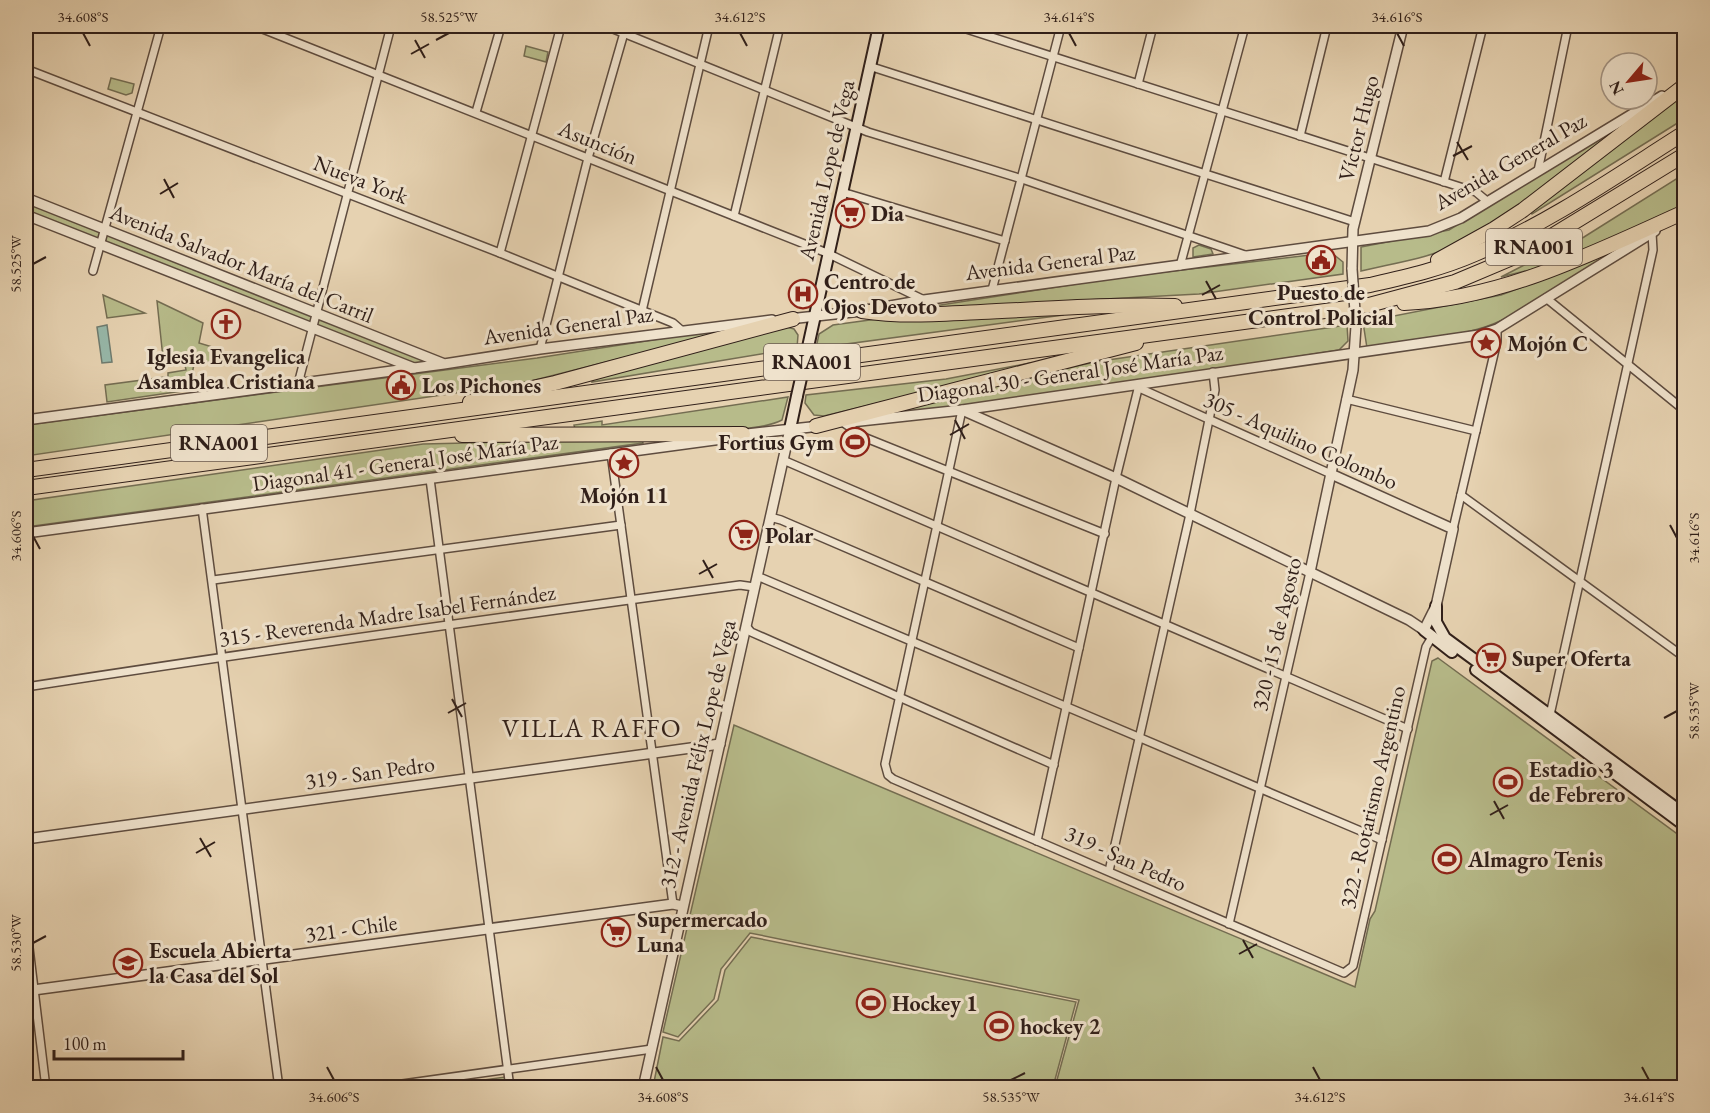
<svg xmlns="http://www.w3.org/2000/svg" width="1710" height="1113" font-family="'EB Garamond',serif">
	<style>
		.green { fill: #b7bb8a; stroke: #746d52; stroke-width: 1.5 }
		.water { fill: #97b8a9; stroke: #6e7b6f; stroke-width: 1.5 }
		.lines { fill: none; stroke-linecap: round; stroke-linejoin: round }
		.minor-casing { stroke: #5e4c3f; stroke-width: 10 }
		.tertiary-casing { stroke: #5e4c3f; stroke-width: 12 }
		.secondary-casing { stroke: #301f19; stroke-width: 14 }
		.motorway-casing { stroke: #301f19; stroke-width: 16 }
		.minor { stroke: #efe2cc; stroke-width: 7 }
		.tertiary { stroke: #efe2cc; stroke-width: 9 }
		.secondary { stroke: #efe2cc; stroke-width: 10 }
		.motorway { stroke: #e6d2b1; stroke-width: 14 }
		.tertiary-bridge-casing { stroke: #5e4c3f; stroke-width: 12; stroke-linecap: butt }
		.secondary-bridge-casing { stroke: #301f19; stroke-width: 14; stroke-linecap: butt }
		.tertiary-bridge { stroke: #efe2cc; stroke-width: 9 }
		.secondary-bridge { stroke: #efe2cc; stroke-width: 10 }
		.ticks { fill: none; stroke: #301f19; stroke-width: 2 }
		.labels { text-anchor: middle; stroke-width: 6; stroke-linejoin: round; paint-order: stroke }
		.shield { fill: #efe2cc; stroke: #695a4f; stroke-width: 1.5 }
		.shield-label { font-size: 21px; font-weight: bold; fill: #301f19 }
		.street-label { font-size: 22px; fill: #301f19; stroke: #efe2cc }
		.poi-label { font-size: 22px; font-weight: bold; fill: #301f19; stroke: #efe2cc; text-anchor: start }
		.quarter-label { font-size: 26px; letter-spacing: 1.5px; fill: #301f19; stroke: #efe2cc }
		.neatline { fill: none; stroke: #301f19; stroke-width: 2 }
		.ticks-label { font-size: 15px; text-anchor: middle; fill: #301f19 }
	</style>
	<rect width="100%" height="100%" fill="#e6d2b1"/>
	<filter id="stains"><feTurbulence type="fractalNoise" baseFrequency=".00333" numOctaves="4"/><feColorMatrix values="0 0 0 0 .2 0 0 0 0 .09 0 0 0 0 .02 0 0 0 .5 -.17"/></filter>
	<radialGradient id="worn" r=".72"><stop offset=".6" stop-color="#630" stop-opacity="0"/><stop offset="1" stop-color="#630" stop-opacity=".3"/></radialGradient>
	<g class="green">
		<path d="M526,46L548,52L546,62L524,56Z"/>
		<path d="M111,78L134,84L132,93L126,95L108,89Z"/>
		<path d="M1683,93L1684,119L1532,214L1530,211Z"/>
		<path d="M1647,108C1587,154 1528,206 1462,242C1432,258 1394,263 1361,271V247L1449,230Z"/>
		<path d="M1684,174V204L1682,206L1562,262L1501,277L1532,261L1534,264L1584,237Z"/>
		<path d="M26,198L444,364L415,368L26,215Z"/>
		<path d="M1625,244C1585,269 1528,313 1485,327C1447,339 1406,342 1367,348L1363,322L1501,295L1550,277Z"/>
		<path d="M1199,245L1211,249L1213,254L1193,257V248Z"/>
		<path d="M1333,254L1343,262V274L1199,294L936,308L934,306L1122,277L1310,255L1314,264L1330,262Z"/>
		<path d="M103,295L145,313L107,318Z"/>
		<path d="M157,301L203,323L199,343L219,349L216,364L195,359L189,390L107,402L105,385L165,377H168V373L186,370L183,355L163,358Z"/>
		<path d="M1063,313V315L816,348L819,334L833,325L877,319Z"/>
		<path d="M1347,325L1348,341L1339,350L960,409L875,414L996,382L1101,361Z"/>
		<path d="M787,327L794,329L798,335L797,348L592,382V377Z"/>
		<path d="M716,330L717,334L523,383L26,456V425L537,358Z"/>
		<path d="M1030,363V366L824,416L814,415L805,403L806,395L946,379Z"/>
		<path d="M788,397L782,420C749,438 618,429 575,429L574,425L602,421V425Z"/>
		<path d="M642,439L643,443L26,527V501L423,444Z"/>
		<path d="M1438,658L1684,839V1087H1055L1079,1000L750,933L721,969L714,999L678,1037L663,1032L734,725L1355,987L1370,919L1375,911L1432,661Z"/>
		<path d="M751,937L1076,1002L1053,1087H653L663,1037L679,1041L718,1000L725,970Z"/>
		<path d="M505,1077L507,1087H448L447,1085Z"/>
	</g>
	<path class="water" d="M107,325L112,362L102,363L97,327Z"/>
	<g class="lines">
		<g class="minor-casing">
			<g id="minor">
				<path d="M255,26L827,253L924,300"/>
				<path d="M606,26L868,132L1022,179L1245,255"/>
				<path d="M957,26L1476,192L1488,202"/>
				<path d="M869,66L1355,222"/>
				<path d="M26,69L500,253L673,323L681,330"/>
				<path d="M1138,84L1153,26"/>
				<path d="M476,112L501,26"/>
				<path d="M1300,136L1327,26"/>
				<path d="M1538,171L1568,26"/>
				<path d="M1444,182L1483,26"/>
				<path d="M842,192L1005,241"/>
				<path d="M734,216L780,26"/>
				<path d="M500,253L561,26"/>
				<path d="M1180,266L1245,26"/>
				<path d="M93,271L161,26"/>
				<path d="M992,290L1061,26"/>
				<path d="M1546,298L1684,410"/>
				<path d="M642,311L709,26"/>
				<path d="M540,349L588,158L626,26"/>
				<path d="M298,384L391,26"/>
				<path d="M1137,387L1331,474"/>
				<path d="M1346,399L1476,431"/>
				<path d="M962,410L885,764L888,775L893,779L1344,973L1353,966L1426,647L1432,637"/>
				<path d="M844,423L866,438L1105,534"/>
				<path d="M611,453L673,904"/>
				<path d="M783,460L1408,729"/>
				<path d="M430,479L510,1088"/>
				<path d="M1461,495L1684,657"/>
				<path d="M202,508L279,1088"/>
				<path d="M770,517L781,520L1079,648"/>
				<path d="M1453,529L1497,341V329"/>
				<path d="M757,576L1382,840"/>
				<path d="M213,580L621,525"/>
				<path d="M746,626L751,632L1054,765"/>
				<path d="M26,687C263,650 502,617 740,585L754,587"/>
				<path d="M1550,715L1653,250L1652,233"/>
				<path d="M1037,841L1116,478L1138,389"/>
				<path d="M1109,871L1190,514L1215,390L1213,372"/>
				<path d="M26,923L46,1088"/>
				<path d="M1229,924L1310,572"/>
				<path d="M374,1088L652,1049"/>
			</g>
		</g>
		<g class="tertiary-casing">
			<g id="tertiary">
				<path d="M26,198L442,363"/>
				<path d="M26,215L414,368"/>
				<path d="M1352,269L1353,229L1403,26"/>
				<path d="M789,319L862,311L924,300L1429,231L1461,218L1662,96"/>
				<path d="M962,410L1116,478L1409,620L1424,630L1436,606L1453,529L1331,474"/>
				<path d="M26,420L444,364L540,349L772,320"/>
				<path d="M851,422L962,410L1479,335L1497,329L1655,231"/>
				<path d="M738,435L820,426"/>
				<path d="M26,533L722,439"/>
				<path d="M1310,572L1353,370L1356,326"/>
				<path d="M26,839L720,744"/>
				<path d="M26,991L673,904L682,906"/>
				<path d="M643,1088L790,429"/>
			</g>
		</g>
		<g class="secondary-casing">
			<g id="secondary">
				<path d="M1680,26L1684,27"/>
				<path d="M808,347L879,26"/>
				<path d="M790,429L797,396"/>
				<path d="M1436,606V622L1445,638L1684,814"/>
				<path d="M1424,630L1452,652"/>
				<path d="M1476,670L1684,825"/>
			</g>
		</g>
		<g class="motorway-casing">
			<g id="motorway">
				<path d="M1438,260L1494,229L1523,210L1684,86"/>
				<path d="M1404,303C1502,299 1593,253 1680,214"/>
				<path d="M862,311C901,317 942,314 981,312C1046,309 1110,304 1175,306"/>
				<path d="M470,402L555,383L793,319"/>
				<path d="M816,426L1136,343"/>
				<path d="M462,435L743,434"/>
				<path d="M26,470L1370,285C1405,277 1441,269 1475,254C1549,223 1616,176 1684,133"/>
				<path d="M26,488L1369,305L1455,282L1524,253L1684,155"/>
			</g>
		</g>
		<use href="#minor" class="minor"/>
		<use href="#tertiary" class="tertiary"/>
		<use href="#secondary" class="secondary"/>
		<use href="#motorway" class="motorway"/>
		<g class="tertiary-bridge-casing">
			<path id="tertiary-bridge" d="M1352,269L1356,326"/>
		</g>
		<g class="secondary-bridge-casing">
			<path id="secondary-bridge" d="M797,396L808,347"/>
		</g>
		<use href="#tertiary-bridge" class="tertiary-bridge"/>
		<use href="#secondary-bridge" class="secondary-bridge"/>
	</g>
	<path class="ticks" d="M83,33L90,46M740,33L747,46M1069,33L1076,46M1397,33L1404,46M415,40L425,58M436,40L449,33M411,54L429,44M1457,142L1468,160M1453,156L1472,146M164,179L174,198M160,194L178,183M33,264L46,257M1206,281L1216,299M1202,295L1220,285M955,420L965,439M950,435L969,424M1670,525L1677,538M33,536L40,549M703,560L713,578M699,574L717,564M452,699L462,717M448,713L466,703M1664,718L1677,711M1494,801L1504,819M1490,815L1508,805M200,838L211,857M196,853L215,842M1243,940L1253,958M33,943L46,936M1239,954L1257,944M327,1067L334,1080M656,1067L663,1080M1313,1067L1320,1080M1642,1067L1649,1080M1011,1080L1025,1073"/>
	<defs>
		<g id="supermarket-ring" transform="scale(1.5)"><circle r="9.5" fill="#efe2cc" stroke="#8f2418" stroke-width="1.5"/><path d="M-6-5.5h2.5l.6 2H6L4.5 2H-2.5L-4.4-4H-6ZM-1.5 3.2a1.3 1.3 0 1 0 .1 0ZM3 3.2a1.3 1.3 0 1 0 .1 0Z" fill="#8f2418"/></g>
		<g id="civic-ring" transform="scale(1.5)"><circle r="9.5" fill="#efe2cc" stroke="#8f2418" stroke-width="1.5"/><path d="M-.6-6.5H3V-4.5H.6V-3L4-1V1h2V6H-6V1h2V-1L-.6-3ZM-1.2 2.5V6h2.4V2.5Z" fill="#8f2418"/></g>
		<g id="hospital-ring" transform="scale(1.5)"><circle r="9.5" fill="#efe2cc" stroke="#8f2418" stroke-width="1.5"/><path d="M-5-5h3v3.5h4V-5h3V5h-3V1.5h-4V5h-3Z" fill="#8f2418"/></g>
		<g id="church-ring" transform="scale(1.5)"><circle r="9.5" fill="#efe2cc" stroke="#8f2418" stroke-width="1.5"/><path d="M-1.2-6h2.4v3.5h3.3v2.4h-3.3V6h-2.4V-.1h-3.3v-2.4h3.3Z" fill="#8f2418"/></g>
		<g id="sight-ring" transform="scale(1.5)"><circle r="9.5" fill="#efe2cc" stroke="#8f2418" stroke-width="1.5"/><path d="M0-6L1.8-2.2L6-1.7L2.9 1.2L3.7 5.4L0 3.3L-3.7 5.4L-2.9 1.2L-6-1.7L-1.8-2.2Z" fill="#8f2418"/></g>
		<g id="stadium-ring" transform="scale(1.5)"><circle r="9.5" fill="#efe2cc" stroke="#8f2418" stroke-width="1.5"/><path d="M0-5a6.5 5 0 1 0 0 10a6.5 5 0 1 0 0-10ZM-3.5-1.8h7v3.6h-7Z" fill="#8f2418"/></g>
		<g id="school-ring" transform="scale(1.5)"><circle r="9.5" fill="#efe2cc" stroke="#8f2418" stroke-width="1.5"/><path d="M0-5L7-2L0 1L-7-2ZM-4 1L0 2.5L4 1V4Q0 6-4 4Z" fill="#8f2418"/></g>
	</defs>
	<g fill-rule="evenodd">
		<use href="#supermarket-ring" x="850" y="213"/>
		<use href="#civic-ring" x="1321" y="260"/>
		<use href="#hospital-ring" x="803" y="294"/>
		<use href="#church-ring" x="226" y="324"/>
		<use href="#sight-ring" x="1486" y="343"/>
		<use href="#civic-ring" x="401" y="385"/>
		<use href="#stadium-ring" x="855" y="442"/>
		<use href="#sight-ring" x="624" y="463"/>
		<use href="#supermarket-ring" x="744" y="535"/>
		<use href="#supermarket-ring" x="1491" y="658"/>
		<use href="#stadium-ring" x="1508" y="782"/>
		<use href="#stadium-ring" x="1447" y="859"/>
		<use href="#supermarket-ring" x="616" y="932"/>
		<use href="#school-ring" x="128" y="963"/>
		<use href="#stadium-ring" x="871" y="1003"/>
		<use href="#stadium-ring" x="999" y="1026"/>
	</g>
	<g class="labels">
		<g class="shield">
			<rect x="1486" y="229" width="96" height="36" rx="4.5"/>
			<rect x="764" y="344" width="96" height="36" rx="4.5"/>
			<rect x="171" y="425" width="96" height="36" rx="4.5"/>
		</g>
		<g class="shield-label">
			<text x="1534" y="254">RNA001</text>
			<text x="812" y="369">RNA001</text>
			<text x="219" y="450">RNA001</text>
		</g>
		<g class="street-label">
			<text transform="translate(1358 128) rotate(-76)" y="8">Víctor Hugo</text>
			<text transform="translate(598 142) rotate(22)" y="8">Asunción</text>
			<text transform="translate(1510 161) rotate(-30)" y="8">Avenida General Paz</text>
			<text transform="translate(826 170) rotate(-77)" y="8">Avenida Lope de Vega</text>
			<text transform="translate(361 179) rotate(21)" y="8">Nueva York</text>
			<text transform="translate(1050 262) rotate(-7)" y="8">Avenida General Paz</text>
			<text transform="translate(242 263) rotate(22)" y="8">Avenida Salvador María del Carril</text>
			<text transform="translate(568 325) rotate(-8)" y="8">Avenida General Paz</text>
			<text transform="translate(1070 373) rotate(-8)" y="8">Diagonal 30 - General José María Paz</text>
			<text transform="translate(1301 440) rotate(24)" y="8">305 - Aquilino Colombo</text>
			<text transform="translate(405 462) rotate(-8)" y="8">Diagonal 41 - General José María Paz</text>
			<text transform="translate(387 615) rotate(-8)" y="8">315 - Reverenda Madre Isabel Fernández</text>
			<text transform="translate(1276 634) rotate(-77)" y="8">320 - 15 de Agosto</text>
			<text transform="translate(697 754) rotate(-77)" y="8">312 - Avenida Félix Lope de Vega</text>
			<text transform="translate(370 772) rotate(-8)" y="8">319 - San Pedro</text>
			<text transform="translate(1372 797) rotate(-77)" y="8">322 - Rotarismo Argentino</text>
			<text transform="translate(1126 858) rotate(24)" y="8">319 - San Pedro</text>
			<text transform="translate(351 928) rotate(-8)" y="8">321 - Chile</text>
		</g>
		<g class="poi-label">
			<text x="871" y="221">Dia</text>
			<text x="824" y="289">Centro de<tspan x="824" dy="25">Ojos Devoto</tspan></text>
			<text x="1321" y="300" text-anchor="middle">Puesto de<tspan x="1321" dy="25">Control Policial</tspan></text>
			<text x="1507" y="351">Mojón C</text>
			<text x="226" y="364" text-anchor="middle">Iglesia Evangelica<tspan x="226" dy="25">Asamblea Cristiana</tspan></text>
			<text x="422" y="393">Los Pichones</text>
			<text x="834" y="450" text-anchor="end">Fortius Gym</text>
			<text x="624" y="503" text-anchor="middle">Mojón 11</text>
			<text x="765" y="543">Polar</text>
			<text x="1512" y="666">Super Oferta</text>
			<text x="1529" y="777">Estadio 3<tspan x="1529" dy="25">de Febrero</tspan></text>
			<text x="1468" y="867">Almagro Tenis</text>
			<text x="637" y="927">Supermercado<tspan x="637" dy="25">Luna</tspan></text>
			<text x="149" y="958">Escuela Abierta<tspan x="149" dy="25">la Casa del Sol</tspan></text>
			<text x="892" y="1011">Hockey 1</text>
			<text x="1020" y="1034">hockey 2</text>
		</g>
		<g class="quarter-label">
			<text x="592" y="737">VILLA RAFFO</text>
		</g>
	</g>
	<rect width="1710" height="1113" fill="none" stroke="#e6d2b1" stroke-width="66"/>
	<g transform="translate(1629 81) rotate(241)"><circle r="28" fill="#efe2cc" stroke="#a39484" stroke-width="1.5"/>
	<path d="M0-4.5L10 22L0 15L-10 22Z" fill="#8f2418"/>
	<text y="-9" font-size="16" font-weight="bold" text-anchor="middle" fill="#301f19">N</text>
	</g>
	<path d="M54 1050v9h129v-9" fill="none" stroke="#301f19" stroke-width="3"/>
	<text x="63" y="1050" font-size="18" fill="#301f19" stroke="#efe2cc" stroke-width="4.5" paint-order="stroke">100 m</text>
	<rect x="33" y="33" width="1644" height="1047" class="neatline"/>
	<g class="ticks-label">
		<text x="83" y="22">34.608°S</text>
		<text x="449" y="22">58.525°W</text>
		<text x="740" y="22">34.612°S</text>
		<text x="1069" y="22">34.614°S</text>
		<text x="1397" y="22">34.616°S</text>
		<text transform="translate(16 264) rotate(-90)" y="5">58.525°W</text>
		<text transform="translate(16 536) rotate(-90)" y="5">34.606°S</text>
		<text transform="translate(1694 538) rotate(-90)" y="5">34.616°S</text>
		<text transform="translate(1694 711) rotate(-90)" y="5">58.535°W</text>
		<text transform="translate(16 943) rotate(-90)" y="5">58.530°W</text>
		<text x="334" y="1102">34.606°S</text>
		<text x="663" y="1102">34.608°S</text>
		<text x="1011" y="1102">58.535°W</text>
		<text x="1320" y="1102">34.612°S</text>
		<text x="1649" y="1102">34.614°S</text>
	</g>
	<rect width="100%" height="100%" filter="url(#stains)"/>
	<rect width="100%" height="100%" fill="url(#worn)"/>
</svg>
